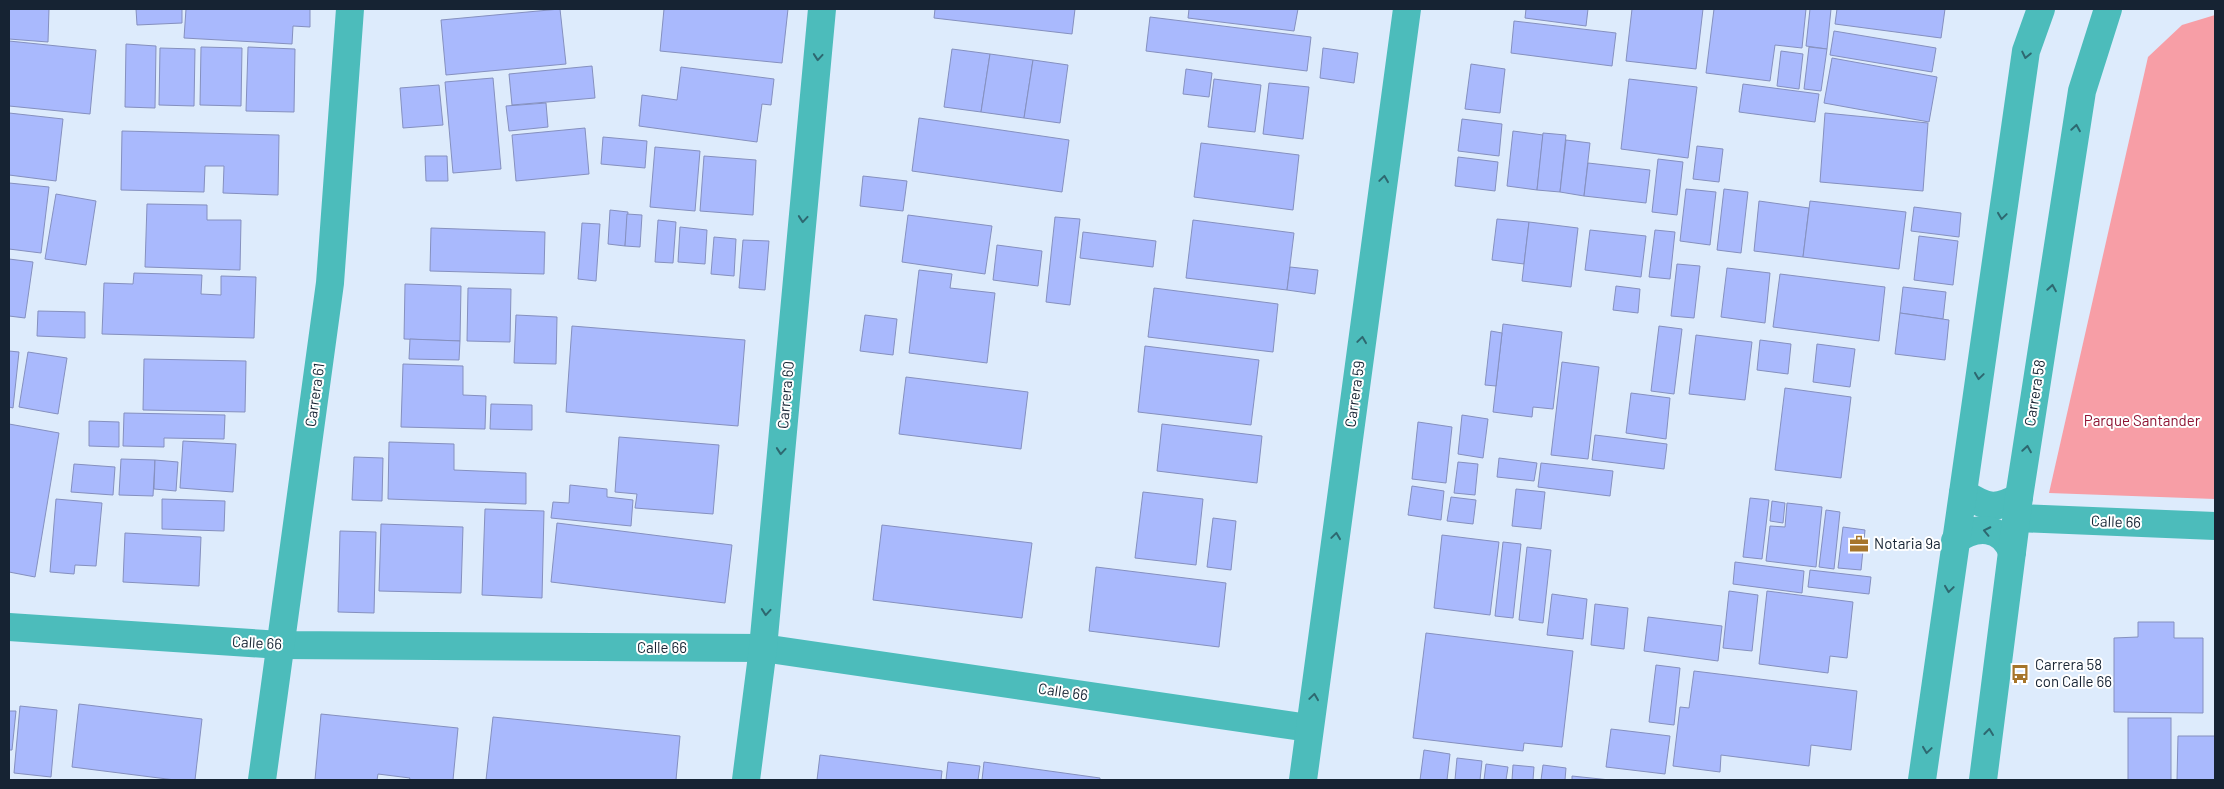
<svg xmlns="http://www.w3.org/2000/svg" width="2224" height="789" font-family="Barlow,sans-serif">
	<style>
		.park { fill: #f79ea6 }
		.building { fill: #a9b9fd; stroke: #8590bf }
		.lines { fill: none; stroke-linecap: round; stroke-linejoin: round }
		.minor { stroke: #4cbcbb; stroke-width: 28 }
		.oneway { stroke: #2e6870 }
		.labels { text-anchor: middle; stroke-width: 4; stroke-linejoin: round; paint-order: stroke }
		.street-label { font-size: 15px; fill: #162333; stroke: #fff }
		.park-label { font-size: 15px; fill: #8e1433; stroke: #fff }
		.poi-label { font-size: 15px; fill: #162333; stroke: #fff; text-anchor: start }
	</style>
	<rect width="100%" height="100%" fill="#ddebfc"/>
	<path class="park" d="M2215,15V499L2049,493L2148,57L2182,25Z"/>
	<g class="building">
		<path d="M9,9H49L48,42L9,39Z"/>
		<path d="M136,9H182V23L137,25Z"/>
		<path d="M186,9H310V27L293,26L292,44L184,38Z"/>
		<path d="M560,9L566,64L446,75L441,20Z"/>
		<path d="M664,9H788L782,63L660,51Z"/>
		<path d="M935,9H1075L1072,34L934,18Z"/>
		<path d="M1189,9H1298L1294,31L1188,18Z"/>
		<path d="M1526,9H1588L1586,26L1525,18Z"/>
		<path d="M1632,9H1703L1696,69L1626,61Z"/>
		<path d="M1714,9H1806L1802,48L1775,45L1770,81L1706,73Z"/>
		<path d="M1810,9H1831L1827,49L1806,46Z"/>
		<path d="M1837,9H1945L1941,38L1835,24Z"/>
		<path d="M1150,17L1311,37L1307,71L1146,51Z"/>
		<path d="M1514,21L1616,33L1612,66L1511,53Z"/>
		<path d="M1834,31L1936,48L1932,72L1830,55Z"/>
		<path d="M9,41L96,50L90,114L9,106Z"/>
		<path d="M126,44L156,46L155,108L125,107Z"/>
		<path d="M201,47L242,48L241,106L200,105Z"/>
		<path d="M248,47L295,49L294,112L246,111Z"/>
		<path d="M1809,47L1827,49L1821,91L1804,89Z"/>
		<path d="M160,48L195,49L194,106L159,105Z"/>
		<path d="M1323,48L1358,53L1354,83L1320,78Z"/>
		<path d="M952,49L990,54L981,112L944,107Z"/>
		<path d="M1781,51L1803,54L1799,89L1777,86Z"/>
		<path d="M990,54L1033,60L1024,118L981,112Z"/>
		<path d="M1832,58L1937,77L1929,122L1824,103Z"/>
		<path d="M1033,60L1068,65L1060,123L1024,118Z"/>
		<path d="M1471,64L1505,69L1500,113L1465,109Z"/>
		<path d="M592,66L595,98L512,105L509,74Z"/>
		<path d="M681,67L774,79L771,105L762,104L757,142L639,126L642,95L677,100Z"/>
		<path d="M1186,69L1212,73L1209,97L1183,94Z"/>
		<path d="M493,78L501,169L453,173L445,82Z"/>
		<path d="M1214,79L1261,85L1255,132L1208,127Z"/>
		<path d="M1629,79L1697,87L1688,158L1621,149Z"/>
		<path d="M1269,83L1309,87L1303,139L1263,134Z"/>
		<path d="M1743,84L1819,94L1815,122L1739,112Z"/>
		<path d="M439,85L443,125L403,128L400,88Z"/>
		<path d="M546,103L548,127L509,131L506,106Z"/>
		<path d="M9,113L63,119L56,181L9,175Z"/>
		<path d="M1825,113L1928,123L1923,191L1820,182Z"/>
		<path d="M919,118L1069,140L1062,192L912,171Z"/>
		<path d="M1462,119L1502,124L1499,156L1458,151Z"/>
		<path d="M585,128L589,174L516,181L512,135Z"/>
		<path d="M122,131L279,135L278,195L223,193L224,166H205L204,192L121,190Z"/>
		<path d="M1513,131L1543,135L1537,190L1507,186Z"/>
		<path d="M1543,133L1566,135L1560,192L1537,190Z"/>
		<path d="M603,137L647,141L645,168L601,164Z"/>
		<path d="M1566,140L1590,143L1584,196L1560,192Z"/>
		<path d="M1201,143L1299,155L1293,210L1194,197Z"/>
		<path d="M1697,146L1723,149L1719,182L1693,179Z"/>
		<path d="M655,147L700,151L695,211L650,207Z"/>
		<path d="M425,156H447L448,181H426Z"/>
		<path d="M704,156L756,160L753,215L700,211Z"/>
		<path d="M1458,157L1498,162L1495,191L1455,186Z"/>
		<path d="M1658,159L1683,162L1677,215L1652,212Z"/>
		<path d="M1588,163L1650,170L1646,203L1584,196Z"/>
		<path d="M863,176L907,181L903,211L860,206Z"/>
		<path d="M9,183L49,187L41,253L9,249Z"/>
		<path d="M1686,189L1716,192L1710,245L1680,241Z"/>
		<path d="M1724,189L1748,192L1741,253L1717,250Z"/>
		<path d="M56,194L96,201L86,265L45,259Z"/>
		<path d="M1759,201L1809,208L1803,257L1754,251Z"/>
		<path d="M1810,201L1906,212L1899,269L1803,257Z"/>
		<path d="M147,204L207,205V220H241L240,270L145,267Z"/>
		<path d="M1914,207L1961,213L1959,237L1911,231Z"/>
		<path d="M610,210L628,212L625,246L608,244Z"/>
		<path d="M627,214L642,215L640,247L625,246Z"/>
		<path d="M908,215L992,226L985,274L902,262Z"/>
		<path d="M1055,217L1080,219L1070,305L1046,302Z"/>
		<path d="M1497,219L1529,222L1524,264L1492,260Z"/>
		<path d="M658,220L676,222L673,263L655,262Z"/>
		<path d="M1193,220L1294,233L1287,290L1186,278Z"/>
		<path d="M1529,222L1578,228L1571,287L1522,281Z"/>
		<path d="M582,223L600,224L596,281L578,279Z"/>
		<path d="M680,227L707,230L705,264L678,262Z"/>
		<path d="M431,228L545,232L544,274L430,271Z"/>
		<path d="M1590,230L1646,236L1641,277L1585,270Z"/>
		<path d="M1655,230L1675,232L1670,279L1649,277Z"/>
		<path d="M1083,232L1156,241L1153,267L1080,258Z"/>
		<path d="M1919,236L1958,241L1953,285L1914,280Z"/>
		<path d="M714,237L736,239L734,276L711,274Z"/>
		<path d="M743,240L769,241L765,290L739,288Z"/>
		<path d="M997,245L1042,251L1038,286L993,280Z"/>
		<path d="M9,259L33,262L25,318L9,316Z"/>
		<path d="M1677,264L1700,266L1694,318L1671,316Z"/>
		<path d="M1290,267L1318,270L1315,294L1287,290Z"/>
		<path d="M1727,268L1770,273L1765,323L1721,317Z"/>
		<path d="M919,270L952,274L950,288L995,293L987,363L909,353Z"/>
		<path d="M134,273L202,275L201,294L221,295V276L256,277L254,338L102,334L104,283L133,284Z"/>
		<path d="M1780,274L1885,287L1879,341L1773,327Z"/>
		<path d="M405,284L461,286L460,341L404,339Z"/>
		<path d="M1616,286L1640,289L1638,313L1613,310Z"/>
		<path d="M1903,287L1946,292L1943,319L1900,313Z"/>
		<path d="M468,288L511,289L510,342L467,341Z"/>
		<path d="M1154,288L1278,304L1273,352L1148,337Z"/>
		<path d="M38,311L85,312V338L37,336Z"/>
		<path d="M1900,313L1949,320L1945,360L1895,354Z"/>
		<path d="M516,315L557,317L556,364L514,363Z"/>
		<path d="M865,315L897,319L893,355L860,351Z"/>
		<path d="M1503,324L1562,332L1553,409L1533,407L1532,417L1493,412Z"/>
		<path d="M572,326L745,340L738,426L566,412Z"/>
		<path d="M1659,326L1682,329L1674,394L1651,391Z"/>
		<path d="M1491,331L1502,333L1496,386L1485,385Z"/>
		<path d="M1696,335L1752,342L1745,400L1689,394Z"/>
		<path d="M410,339L460,341L459,360L409,359Z"/>
		<path d="M1760,340L1791,344L1788,374L1757,370Z"/>
		<path d="M1817,344L1855,349L1850,387L1813,382Z"/>
		<path d="M1145,346L1259,360L1251,425L1138,412Z"/>
		<path d="M9,351L19,352L13,408L9,407Z"/>
		<path d="M28,352L67,358L58,414L19,407Z"/>
		<path d="M144,359L246,361L245,412L143,410Z"/>
		<path d="M1562,362L1599,367L1588,459L1551,455Z"/>
		<path d="M403,364L463,366V395L486,396L485,429L401,427Z"/>
		<path d="M906,377L1028,392L1021,449L899,434Z"/>
		<path d="M1785,388L1851,397L1841,478L1775,470Z"/>
		<path d="M1631,393L1670,398L1666,439L1626,433Z"/>
		<path d="M491,404L532,405V430L490,429Z"/>
		<path d="M124,413L225,415L224,439L164,438V447L123,446Z"/>
		<path d="M1462,415L1488,419L1483,458L1458,454Z"/>
		<path d="M89,421L119,422V447L89,446Z"/>
		<path d="M1418,422L1452,427L1446,483L1412,479Z"/>
		<path d="M9,424L59,433L35,577L9,572Z"/>
		<path d="M1162,424L1262,436L1257,483L1157,471Z"/>
		<path d="M1595,435L1667,444L1664,469L1592,460Z"/>
		<path d="M619,437L719,445L713,514L635,508L637,494L615,492Z"/>
		<path d="M183,441L236,444L233,492L180,488Z"/>
		<path d="M389,442L454,444V470L526,473V504L388,499Z"/>
		<path d="M354,457L383,458L382,501L352,500Z"/>
		<path d="M1499,458L1537,463L1534,481L1497,477Z"/>
		<path d="M121,459L155,460L153,496L119,495Z"/>
		<path d="M155,460L178,462L176,491L154,489Z"/>
		<path d="M1458,462L1478,464L1475,495L1454,493Z"/>
		<path d="M1541,463L1613,471L1610,496L1538,487Z"/>
		<path d="M74,464L115,467L113,495L71,492Z"/>
		<path d="M570,485L607,489V497L633,500L631,526L551,518L553,502L569,503Z"/>
		<path d="M1412,486L1444,491L1441,520L1408,515Z"/>
		<path d="M1516,489L1545,492L1541,529L1512,526Z"/>
		<path d="M1143,492L1203,499L1196,565L1135,558Z"/>
		<path d="M1451,497L1476,500L1473,524L1447,521Z"/>
		<path d="M1750,498L1769,500L1762,559L1743,557Z"/>
		<path d="M56,499L102,503L96,566L75,565L74,574L50,572Z"/>
		<path d="M162,499L225,501L224,531L162,529Z"/>
		<path d="M1772,501L1785,503L1783,523L1770,521Z"/>
		<path d="M1787,503L1822,507L1816,567L1766,561L1770,526L1785,527Z"/>
		<path d="M485,509L544,511L542,598L482,595Z"/>
		<path d="M1826,510L1840,512L1834,569L1819,567Z"/>
		<path d="M1213,518L1236,521L1231,570L1207,567Z"/>
		<path d="M557,523L732,545L725,603L551,582Z"/>
		<path d="M381,524L463,527L461,593L379,591Z"/>
		<path d="M882,525L1032,543L1022,618L873,600Z"/>
		<path d="M1843,527L1865,530L1861,570L1838,568Z"/>
		<path d="M340,531L376,532L374,613L338,612Z"/>
		<path d="M125,533L201,537L199,586L123,582Z"/>
		<path d="M1442,535L1499,542L1490,615L1434,608Z"/>
		<path d="M1503,542L1521,544L1513,618L1495,616Z"/>
		<path d="M1527,547L1551,550L1543,623L1519,620Z"/>
		<path d="M1735,562L1804,571L1802,593L1733,584Z"/>
		<path d="M1096,567L1226,583L1219,647L1089,631Z"/>
		<path d="M1810,570L1871,577L1869,594L1808,587Z"/>
		<path d="M1729,591L1758,595L1752,651L1723,648Z"/>
		<path d="M1767,591L1853,602L1847,658L1830,656L1828,673L1759,664Z"/>
		<path d="M1552,594L1587,599L1583,639L1547,635Z"/>
		<path d="M1595,604L1628,608L1624,649L1591,645Z"/>
		<path d="M1648,617L1722,626L1718,661L1644,651Z"/>
		<path d="M2138,622H2174V638H2203V713L2114,712V638L2138,637Z"/>
		<path d="M1426,633L1573,651L1562,747L1524,743L1523,751L1413,738Z"/>
		<path d="M1656,665L1680,668L1674,725L1649,722Z"/>
		<path d="M1694,671L1857,691L1851,750L1811,745L1809,766L1721,755L1720,772L1673,766L1680,707L1689,708Z"/>
		<path d="M79,704L202,719L195,780H175L72,767Z"/>
		<path d="M20,706L57,710L51,777L14,773Z"/>
		<path d="M9,711H16L12,750H9Z"/>
		<path d="M321,714L458,728L453,780H409L410,778L378,774L377,780H315Z"/>
		<path d="M493,717L680,736L676,780H486Z"/>
		<rect x="2128" y="718" width="43" height="62"/>
		<path d="M1611,729L1670,736L1665,774L1606,767Z"/>
		<path d="M2178,736H2215V780H2177Z"/>
		<path d="M1424,750L1450,754L1447,780H1420Z"/>
		<path d="M820,755L942,771L941,780H817Z"/>
		<path d="M1457,758L1482,761L1480,780H1455Z"/>
		<path d="M948,762L980,766L978,780H946Z"/>
		<path d="M984,762L1100,778V780H982Z"/>
		<path d="M1486,764L1508,767L1506,780H1484Z"/>
		<path d="M1513,765L1534,767L1533,780H1512Z"/>
		<path d="M1543,765L1566,768L1565,780H1541Z"/>
		<path d="M1572,776L1610,780H1572Z"/>
	</g>
	<g class="lines">
		<g class="minor">
			<path d="M1963,493C1986,507 1994,511 2019,497"/>
			<path d="M2017,518L2215,526"/>
			<path d="M1955,541C1975,525 2002,525 2012,552"/>
			<path d="M9,627L281,645L763,648L1309,728"/>
			<path d="M262,780L330,283L350,9"/>
			<path d="M746,780L763,648L822,9"/>
			<path d="M1303,780L1407,9"/>
			<path d="M1922,780L2026,51L2041,9"/>
			<path d="M1983,780L2019,497L2082,91L2108,9"/>
		</g>
	</g>
	<defs><path id="oneway-chevron" d="M-2-3.5L2.5 0L-2 3.5" fill="none" stroke-width="1.6" stroke-linecap="round" stroke-linejoin="round" transform="scale(1.25)"/></defs>
	<g class="oneway">
		<use href="#oneway-chevron" transform="translate(2026 55) rotate(102)"/>
		<use href="#oneway-chevron" transform="translate(818 57) rotate(95)"/>
		<use href="#oneway-chevron" transform="translate(2076 128) rotate(-81)"/>
		<use href="#oneway-chevron" transform="translate(1384 179) rotate(-82)"/>
		<use href="#oneway-chevron" transform="translate(2002 216) rotate(98)"/>
		<use href="#oneway-chevron" transform="translate(803 219) rotate(95)"/>
		<use href="#oneway-chevron" transform="translate(2052 288) rotate(-81)"/>
		<use href="#oneway-chevron" transform="translate(1362 340) rotate(-82)"/>
		<use href="#oneway-chevron" transform="translate(1979 376) rotate(98)"/>
		<use href="#oneway-chevron" transform="translate(2027 449) rotate(-81)"/>
		<use href="#oneway-chevron" transform="translate(781 451) rotate(95)"/>
		<use href="#oneway-chevron" transform="translate(1987 531) rotate(-168)"/>
		<use href="#oneway-chevron" transform="translate(1336 536) rotate(-82)"/>
		<use href="#oneway-chevron" transform="translate(1949 589) rotate(98)"/>
		<use href="#oneway-chevron" transform="translate(766 612) rotate(95)"/>
		<use href="#oneway-chevron" transform="translate(1314 697) rotate(-82)"/>
		<use href="#oneway-chevron" transform="translate(1989 732) rotate(-83)"/>
		<use href="#oneway-chevron" transform="translate(1927 750) rotate(98)"/>
	</g>
	<defs>
		<g id="office-bare" transform="scale(1.5)"><path d="M-6-3h4V-5.5h4V-3h4V5H-6ZM-1-4.5V-3h2v-1.5ZM-6 0V1H6V0Z" fill="#a6752a" stroke="#fff" stroke-width="2.5" paint-order="stroke"/></g>
		<g id="bus-bare" transform="scale(1.5)"><path d="M-5-6H5V4H4V6H2V4H-2V6H-4V4H-5ZM-3.5-4V0h7V-4ZM-3.5 1.2v1.5H-2V1.2ZM2 1.2v1.5H3.5V1.2Z" fill="#a6752a" stroke="#fff" stroke-width="2.5" paint-order="stroke"/></g>
	</defs>
	<g fill-rule="evenodd">
		<use href="#office-bare" x="1859" y="544"/>
		<use href="#bus-bare" x="2020" y="674"/>
	</g>
	<g class="labels">
		<g class="street-label">
			<text transform="translate(2035 393) rotate(-81)" y="5">Carrera 58</text>
			<text transform="translate(1355 394) rotate(-82)" y="5">Carrera 59</text>
			<text transform="translate(315 395) rotate(-82)" y="5">Carrera 61</text>
			<text transform="translate(786 395) rotate(-85)" y="5">Carrera 60</text>
			<text transform="translate(2116 522) rotate(2)" y="5">Calle 66</text>
			<text transform="translate(257 643) rotate(3)" y="5">Calle 66</text>
			<text x="662" y="653">Calle 66</text>
			<text transform="translate(1063 692) rotate(8)" y="5">Calle 66</text>
		</g>
		<g class="park-label">
			<text x="2142" y="426">Parque Santander</text>
		</g>
		<g class="poi-label">
			<text x="1874" y="549">Notaria 9a</text>
			<text x="2035" y="670">Carrera 58<tspan x="2035" dy="17">con Calle 66</tspan></text>
		</g>
	</g>
	<rect width="2224" height="789" fill="none" stroke="#162333" stroke-width="20"/>
</svg>
